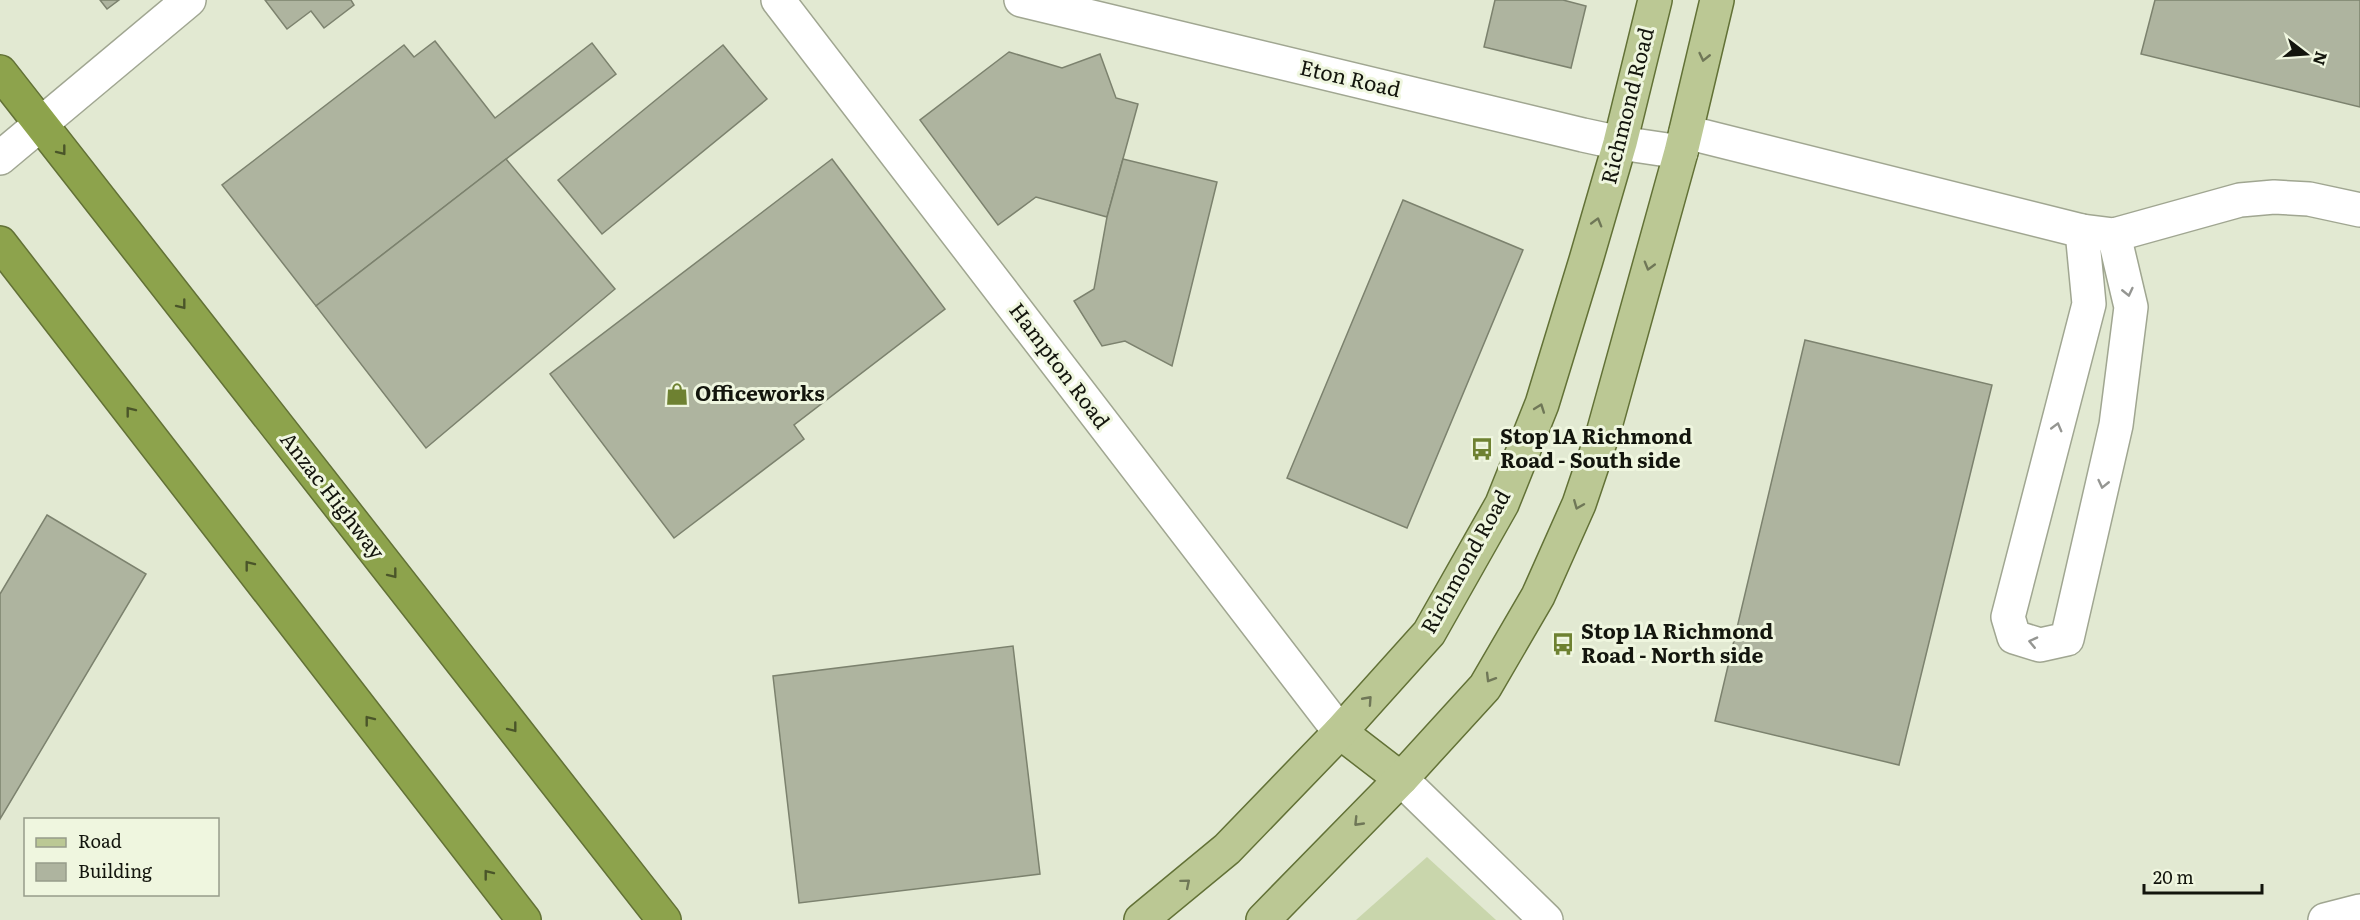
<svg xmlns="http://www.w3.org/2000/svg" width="2360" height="920" font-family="Literata,serif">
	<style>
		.green { fill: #c9d6ac }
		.building { fill: #aeb49f; stroke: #7c826e; stroke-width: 1.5 }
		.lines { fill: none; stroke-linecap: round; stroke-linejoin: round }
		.minor-casing { stroke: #a0a691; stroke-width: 36 }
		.major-casing { stroke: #627136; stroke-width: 36 }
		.highway-casing { stroke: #627136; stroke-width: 36 }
		.minor { stroke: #fff; stroke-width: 33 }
		.major { stroke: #bbc894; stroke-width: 33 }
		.highway { stroke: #8da34c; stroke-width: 33 }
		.oneway { stroke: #6f7757 }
		.oneway2 { stroke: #4a5529 }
		.oneway3 { stroke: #959692 }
		.labels { text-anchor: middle; stroke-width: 6; stroke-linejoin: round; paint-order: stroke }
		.street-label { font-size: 21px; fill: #13150d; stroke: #eff6df }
		.poi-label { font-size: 21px; font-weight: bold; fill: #13150d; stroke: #eff6df; text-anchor: start }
	</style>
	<rect width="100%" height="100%" fill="#e2e9d2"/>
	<path class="green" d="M1427,857L1496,920H1356Z"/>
	<g class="building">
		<path d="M100,0H119L107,9Z"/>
		<path d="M265,0H351L354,5L324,28L311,11L287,29Z"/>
		<path d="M1495,0H1563L1586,6L1571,68L1484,47Z"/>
		<path d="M2155,0H2360V107L2141,54Z"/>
		<path d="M435,41L495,118L592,43L616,74L316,306L222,185L404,45L414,57Z"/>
		<path d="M723,45L767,99L602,234L558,180Z"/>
		<path d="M1009,52L1062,68L1100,54L1116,98L1138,104L1107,217L1036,197L998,225L920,120Z"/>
		<path d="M506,159L615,289L426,448L316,306Z"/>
		<path d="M832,159L945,309L794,425L804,439L674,538L550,374Z"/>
		<path d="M1123,159L1217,182L1172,366L1125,341L1102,346L1074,301L1094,289L1107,217Z"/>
		<path d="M1403,200L1523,250L1407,528L1287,478Z"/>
		<path d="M1805,340L1992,385L1899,765L1715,721Z"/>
		<path d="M47,515L146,574L0,819V594Z"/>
		<path d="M1013,646L1040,874L799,903L773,676Z"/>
	</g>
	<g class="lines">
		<g class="minor-casing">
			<g id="minor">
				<path d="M778,0L1340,732"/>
				<path d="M1021,0L1583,135L1620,143L1681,152"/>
				<path d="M1686,132L2082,231L2114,235L2240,200L2274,197L2309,199L2360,210"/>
				<path d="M0,158L189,0"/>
				<path d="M2082,231L2089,304L2008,617L2014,637L2040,645L2067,639L2116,425L2131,307L2114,235"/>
				<path d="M1401,779L1546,920"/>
				<path d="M2325,920L2360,911"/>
			</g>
		</g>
		<g class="major-casing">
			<g id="major">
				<path d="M1340,732L1401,779"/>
				<path d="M1141,920L1227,849L1340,732L1429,633L1502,504L1542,404L1586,260L1620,143L1655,0"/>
				<path d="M1263,920L1401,779L1485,687L1538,596L1579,504L1604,430L1681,152L1717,0"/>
			</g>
		</g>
		<g class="highway-casing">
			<g id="highway">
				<path d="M0,72L664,920"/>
				<path d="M0,243L524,920"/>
			</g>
		</g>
		<use href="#minor" class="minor"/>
		<use href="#major" class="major"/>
		<use href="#highway" class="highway"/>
	</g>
	<defs><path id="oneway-chevron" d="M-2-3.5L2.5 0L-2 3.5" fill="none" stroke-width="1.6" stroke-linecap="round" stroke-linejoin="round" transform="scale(1.5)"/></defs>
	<g class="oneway">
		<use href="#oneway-chevron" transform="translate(1704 57) rotate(103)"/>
		<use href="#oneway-chevron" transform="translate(1597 222) rotate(-74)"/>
		<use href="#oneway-chevron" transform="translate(1649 266) rotate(106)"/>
		<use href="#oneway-chevron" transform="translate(1540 408) rotate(-70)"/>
		<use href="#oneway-chevron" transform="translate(1578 505) rotate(112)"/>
		<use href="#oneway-chevron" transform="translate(1490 678) rotate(121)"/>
		<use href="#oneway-chevron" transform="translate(1368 700) rotate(-48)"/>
		<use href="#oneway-chevron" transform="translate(1358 822) rotate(134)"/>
		<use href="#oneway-chevron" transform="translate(1186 883) rotate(-40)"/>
	</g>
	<g class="oneway2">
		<use href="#oneway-chevron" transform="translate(62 151) rotate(52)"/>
		<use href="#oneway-chevron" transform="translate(182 305) rotate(52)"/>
		<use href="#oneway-chevron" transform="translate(130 411) rotate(-128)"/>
		<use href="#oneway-chevron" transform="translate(249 565) rotate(-128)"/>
		<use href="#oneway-chevron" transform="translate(393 574) rotate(52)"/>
		<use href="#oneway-chevron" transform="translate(369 720) rotate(-128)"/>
		<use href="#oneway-chevron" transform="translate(513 728) rotate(52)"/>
		<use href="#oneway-chevron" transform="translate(488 874) rotate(-128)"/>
	</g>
	<g class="oneway3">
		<use href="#oneway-chevron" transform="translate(2128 292) rotate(77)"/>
		<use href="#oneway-chevron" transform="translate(2057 427) rotate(-75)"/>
		<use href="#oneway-chevron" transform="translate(2103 484) rotate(103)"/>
		<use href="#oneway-chevron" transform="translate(2033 642) rotate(-167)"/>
	</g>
	<defs>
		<g id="shop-bare" transform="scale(1.8)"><path d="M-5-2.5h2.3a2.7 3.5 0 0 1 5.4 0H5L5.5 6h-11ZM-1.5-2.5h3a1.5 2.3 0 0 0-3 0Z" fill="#6e8131" stroke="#eff6df" stroke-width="2.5" paint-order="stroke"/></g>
		<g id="bus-bare" transform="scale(1.8)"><path d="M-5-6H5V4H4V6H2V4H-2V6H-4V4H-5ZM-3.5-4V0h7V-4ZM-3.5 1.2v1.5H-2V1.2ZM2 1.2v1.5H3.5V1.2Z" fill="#6e8131" stroke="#eff6df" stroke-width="2.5" paint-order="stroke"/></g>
	</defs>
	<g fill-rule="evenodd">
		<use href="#shop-bare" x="677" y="394"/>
		<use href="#bus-bare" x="1482" y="449"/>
		<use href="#bus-bare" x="1563" y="644"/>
	</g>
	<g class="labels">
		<g class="street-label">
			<text transform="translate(1350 79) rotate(13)" y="7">Eton Road</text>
			<text transform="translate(1628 106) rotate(-76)" y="7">Richmond Road</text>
			<text transform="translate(1059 366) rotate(53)" y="7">Hampton Road</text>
			<text transform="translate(332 496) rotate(52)" y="7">Anzac Highway</text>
			<text transform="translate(1466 562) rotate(-61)" y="7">Richmond Road</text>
		</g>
		<g class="poi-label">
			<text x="695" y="401">Officeworks</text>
			<text x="1500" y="444">Stop 1A Richmond<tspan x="1500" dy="24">Road - South side</tspan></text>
			<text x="1581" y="639">Stop 1A Richmond<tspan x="1581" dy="24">Road - North side</tspan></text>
		</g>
	</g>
	<rect x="24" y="818" width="195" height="78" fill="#eff6df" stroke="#979c8b" stroke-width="1.5"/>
	<rect x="36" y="838" width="30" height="9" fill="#bbc894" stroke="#979c8b" stroke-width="1.5"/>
	<text x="78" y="848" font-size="18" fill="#13150d">Road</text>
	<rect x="36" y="863" width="30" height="18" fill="#aeb49f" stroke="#979c8b" stroke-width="1.5"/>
	<text x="78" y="878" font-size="18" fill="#13150d">Building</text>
	<g transform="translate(2306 54) rotate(107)" stroke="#eff6df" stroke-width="4.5" paint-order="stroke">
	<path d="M0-4.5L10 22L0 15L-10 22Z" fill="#13150d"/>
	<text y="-9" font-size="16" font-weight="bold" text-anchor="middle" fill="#13150d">N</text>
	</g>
	<path d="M2144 884v9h118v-9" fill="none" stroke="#13150d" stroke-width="3"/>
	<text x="2153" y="884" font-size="18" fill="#13150d" stroke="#eff6df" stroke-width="4.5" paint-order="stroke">20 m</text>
</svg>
